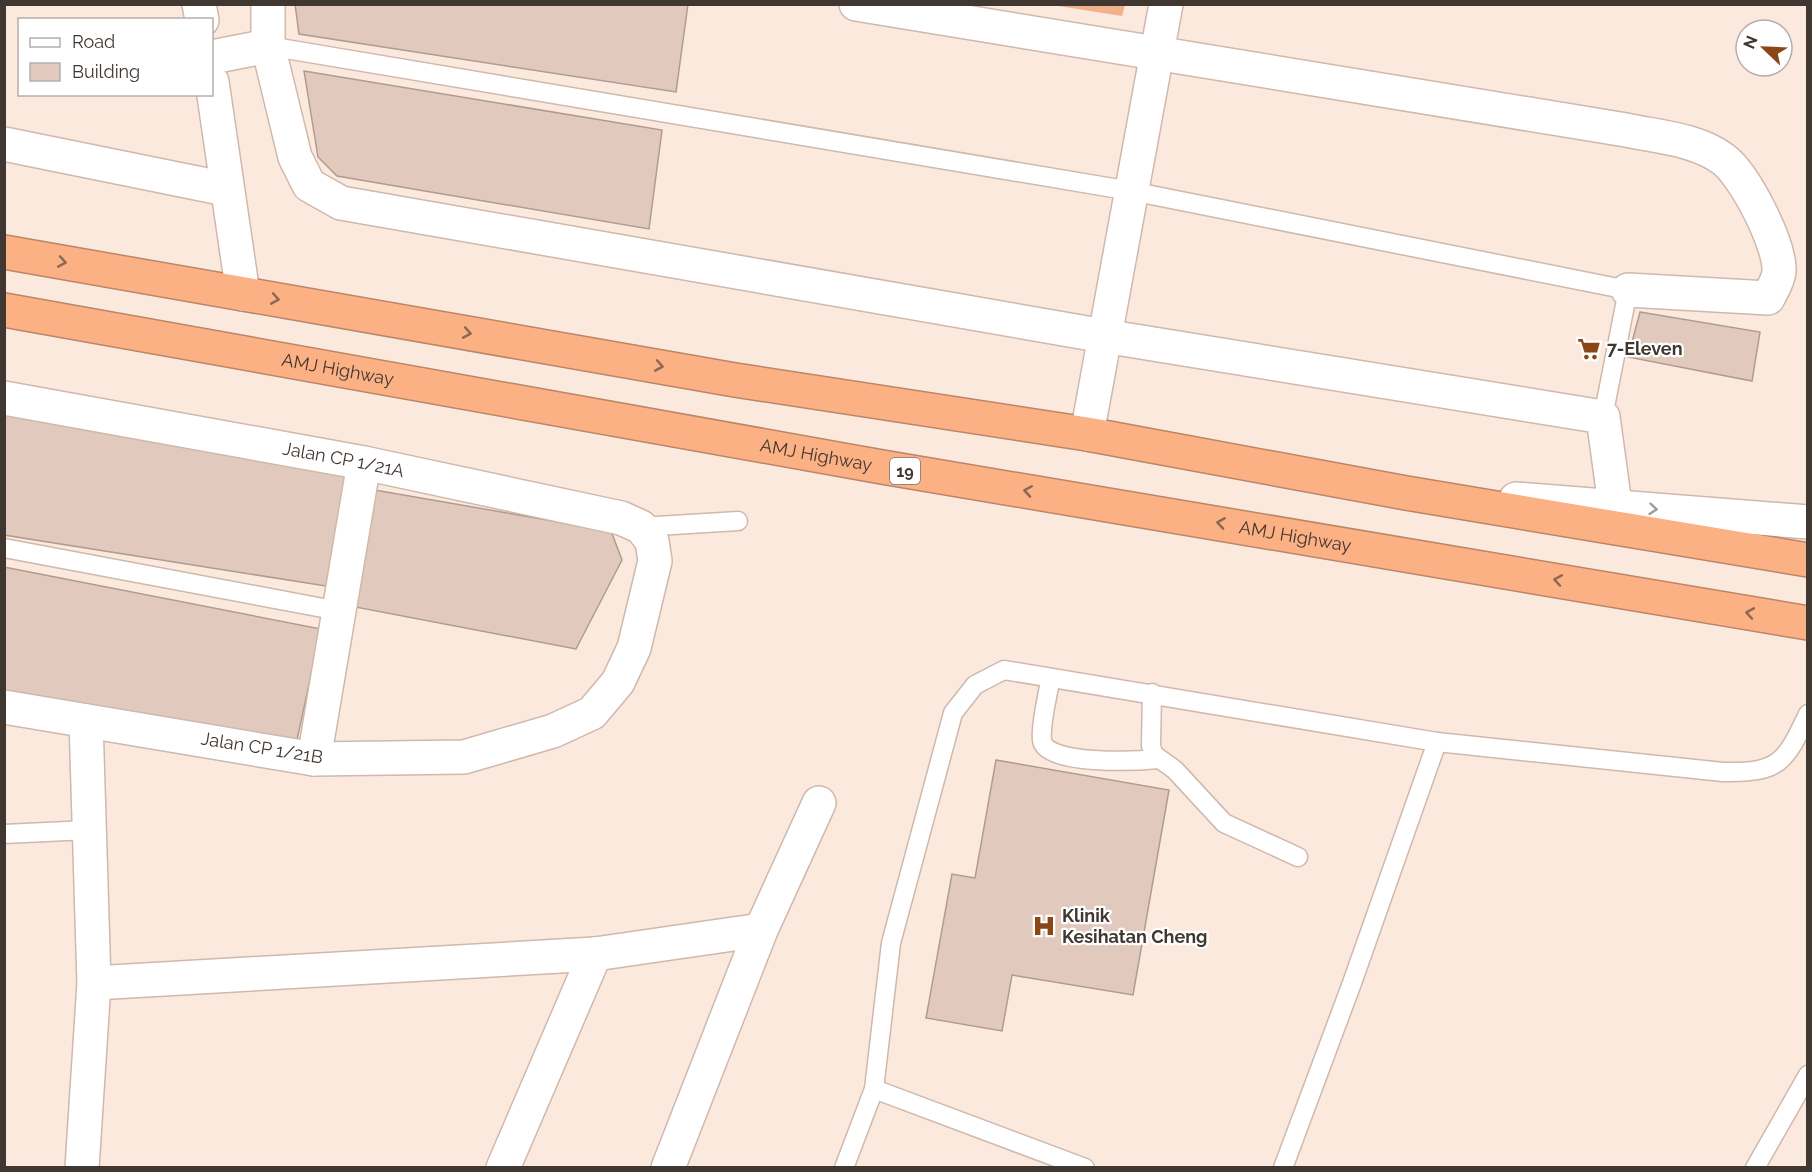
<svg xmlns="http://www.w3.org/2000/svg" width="1812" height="1172" font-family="Raleway,sans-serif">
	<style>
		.green { fill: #f2b18a }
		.building { fill: #e1cabd; stroke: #b09b8e; stroke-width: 1.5 }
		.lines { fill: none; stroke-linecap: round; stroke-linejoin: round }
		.lane-casing { stroke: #cfb8ac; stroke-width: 21 }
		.street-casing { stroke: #cfb8ac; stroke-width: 36 }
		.highway-casing { stroke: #ba8668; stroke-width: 36 }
		.lane { stroke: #fff; stroke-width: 18 }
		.street { stroke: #fff; stroke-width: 33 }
		.highway { stroke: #fcb185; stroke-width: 33 }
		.oneway { stroke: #8b6853 }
		.oneway2 { stroke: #a09b98 }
		.labels { text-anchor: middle; stroke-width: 4.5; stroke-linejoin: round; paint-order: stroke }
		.shield { fill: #fff; stroke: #79736f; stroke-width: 1.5 }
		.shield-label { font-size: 16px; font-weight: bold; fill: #403731 }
		.poi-label { font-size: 18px; font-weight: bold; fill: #403731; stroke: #fff; text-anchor: start }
		.street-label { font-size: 18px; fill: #403731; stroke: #fff }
	</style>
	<rect width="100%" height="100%" fill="#fce9de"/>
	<path class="green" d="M1052,5L1125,4V5L1122,16Z"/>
	<g class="building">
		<path d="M295,4H688L676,92L299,34Z"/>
		<path d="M304,71L662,130L649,229L337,176L318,157Z"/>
		<path d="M1640,312L1760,332L1752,381L1628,357Z"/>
		<path d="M4,408L348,475L332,587L4,535Z"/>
		<path d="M369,489L611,531L622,560L576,649L350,606Z"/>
		<path d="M4,567L321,629L297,740L4,693Z"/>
		<path d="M996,760L1169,790L1133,995L1012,975L1002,1031L926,1018L952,874L975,878Z"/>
	</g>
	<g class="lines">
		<g class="lane-casing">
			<g id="lane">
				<path d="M268,46L1131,191L1628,290L1603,417"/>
				<path d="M641,527L738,521"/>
				<path d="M4,548L339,611"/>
				<path d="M1050,680C1048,696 1040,724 1042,740C1045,766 1138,761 1159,759"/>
				<path d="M1152,693L1151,745L1153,754L1175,770L1224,823L1298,857"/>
				<path d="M4,834L88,830"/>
				<path d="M874,1089L1085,1168"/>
				<path d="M844,1168L874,1089L891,943L953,713L975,685L1004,670L1437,742L1723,772C1779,773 1785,763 1808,714"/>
				<path d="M1283,1168L1352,983L1437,742"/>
				<path d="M1755,1168L1808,1075"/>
			</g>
		</g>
		<g class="street-casing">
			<g id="street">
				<path d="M199,4L202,20"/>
				<path d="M268,4V46L295,157L309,185L341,203L1104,336L1603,417L1615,505"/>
				<path d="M856,4L1626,130C1658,137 1696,139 1723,159C1745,175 1781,246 1779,272C1778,281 1772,290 1768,298L1628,290"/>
				<path d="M212,57L268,46"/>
				<path d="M212,82L243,294"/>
				<path d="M4,144L226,189"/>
				<path id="s1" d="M4,398L364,463L621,518L641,527L652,541L655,561L634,648L618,682L592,713L553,731L464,757L314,759L4,707"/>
				<path d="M1087,434L1166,4"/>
				<path d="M1516,499L1808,522"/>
				<path d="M314,759L364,463"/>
				<path d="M94,983L595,954L761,930"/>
				<path d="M82,1168L94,983L86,721"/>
				<path d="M503,1168L595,954"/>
				<path d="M668,1168L761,930L819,803"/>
			</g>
		</g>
		<g class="highway-casing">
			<g id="highway">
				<path d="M4,252L735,380L1087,434L1406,493L1808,560"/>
				<path id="s2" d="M4,310L882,467L1808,623"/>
			</g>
		</g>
		<use href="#lane" class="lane"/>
		<use href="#street" class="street"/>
		<use href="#highway" class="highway"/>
	</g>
	<defs><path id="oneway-chevron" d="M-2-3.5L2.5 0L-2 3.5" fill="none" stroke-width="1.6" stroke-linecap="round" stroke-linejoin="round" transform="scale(1.5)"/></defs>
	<g class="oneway">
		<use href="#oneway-chevron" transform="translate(62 262) rotate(10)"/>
		<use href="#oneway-chevron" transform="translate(275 299) rotate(10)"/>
		<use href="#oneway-chevron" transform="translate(467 333) rotate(10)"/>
		<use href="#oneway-chevron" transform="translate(659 366) rotate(10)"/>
		<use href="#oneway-chevron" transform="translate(1028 491) rotate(-171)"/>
		<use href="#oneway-chevron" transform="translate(1221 523) rotate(-171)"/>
		<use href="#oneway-chevron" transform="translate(1558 580) rotate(-170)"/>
		<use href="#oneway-chevron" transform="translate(1750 613) rotate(-170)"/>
	</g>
	<use class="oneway2" href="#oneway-chevron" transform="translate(1653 509) rotate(5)"/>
	<defs>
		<g id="supermarket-bare" transform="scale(1.8)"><path d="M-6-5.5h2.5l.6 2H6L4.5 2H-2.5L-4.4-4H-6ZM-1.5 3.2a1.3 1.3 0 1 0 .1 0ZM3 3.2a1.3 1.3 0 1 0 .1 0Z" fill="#894616" stroke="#fff" stroke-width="2.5" paint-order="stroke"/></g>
		<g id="hospital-bare" transform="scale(1.8)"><path d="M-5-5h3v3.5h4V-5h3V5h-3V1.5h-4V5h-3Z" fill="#894616" stroke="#fff" stroke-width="2.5" paint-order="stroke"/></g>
	</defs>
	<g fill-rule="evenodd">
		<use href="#supermarket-bare" x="1589" y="349"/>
		<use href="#hospital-bare" x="1044" y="926"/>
	</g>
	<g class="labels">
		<rect class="shield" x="890" y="458" width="30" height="26" rx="4.5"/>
		<g class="shield-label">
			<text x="905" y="477">19</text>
		</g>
		<g class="poi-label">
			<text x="1607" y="355">7-Eleven</text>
			<text x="1062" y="922">Klinik<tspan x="1062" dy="21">Kesihatan Cheng</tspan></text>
		</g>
		<g class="street-label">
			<text dy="6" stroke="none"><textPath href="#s2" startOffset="339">AMJ Highway</textPath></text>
			<text dy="6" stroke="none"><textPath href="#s2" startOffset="825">AMJ Highway</textPath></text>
			<text dy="6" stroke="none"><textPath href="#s1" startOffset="345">Jalan CP 1/21A</textPath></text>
			<text dy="6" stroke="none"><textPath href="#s2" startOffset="1311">AMJ Highway</textPath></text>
			<text transform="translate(262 748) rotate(9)" y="6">Jalan CP 1/21B</text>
		</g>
	</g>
	<rect width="1812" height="1172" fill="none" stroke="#403731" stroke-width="12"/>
	<rect x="18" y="18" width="195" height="78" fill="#ffffff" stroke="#b3afad" stroke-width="1.5"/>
	<rect x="30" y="38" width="30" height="9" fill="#ffffff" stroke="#b3afad" stroke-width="1.5"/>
	<text x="72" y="48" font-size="18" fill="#403731">Road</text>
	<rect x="30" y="63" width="30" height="18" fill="#e1cabd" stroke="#b3afad" stroke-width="1.5"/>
	<text x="72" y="78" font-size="18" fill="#403731">Building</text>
	<g transform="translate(1764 48) rotate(293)"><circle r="28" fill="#ffffff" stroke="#b3afad" stroke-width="1.5"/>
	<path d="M0-4.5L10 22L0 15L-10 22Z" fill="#894616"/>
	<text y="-9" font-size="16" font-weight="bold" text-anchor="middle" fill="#403731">N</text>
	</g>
</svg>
